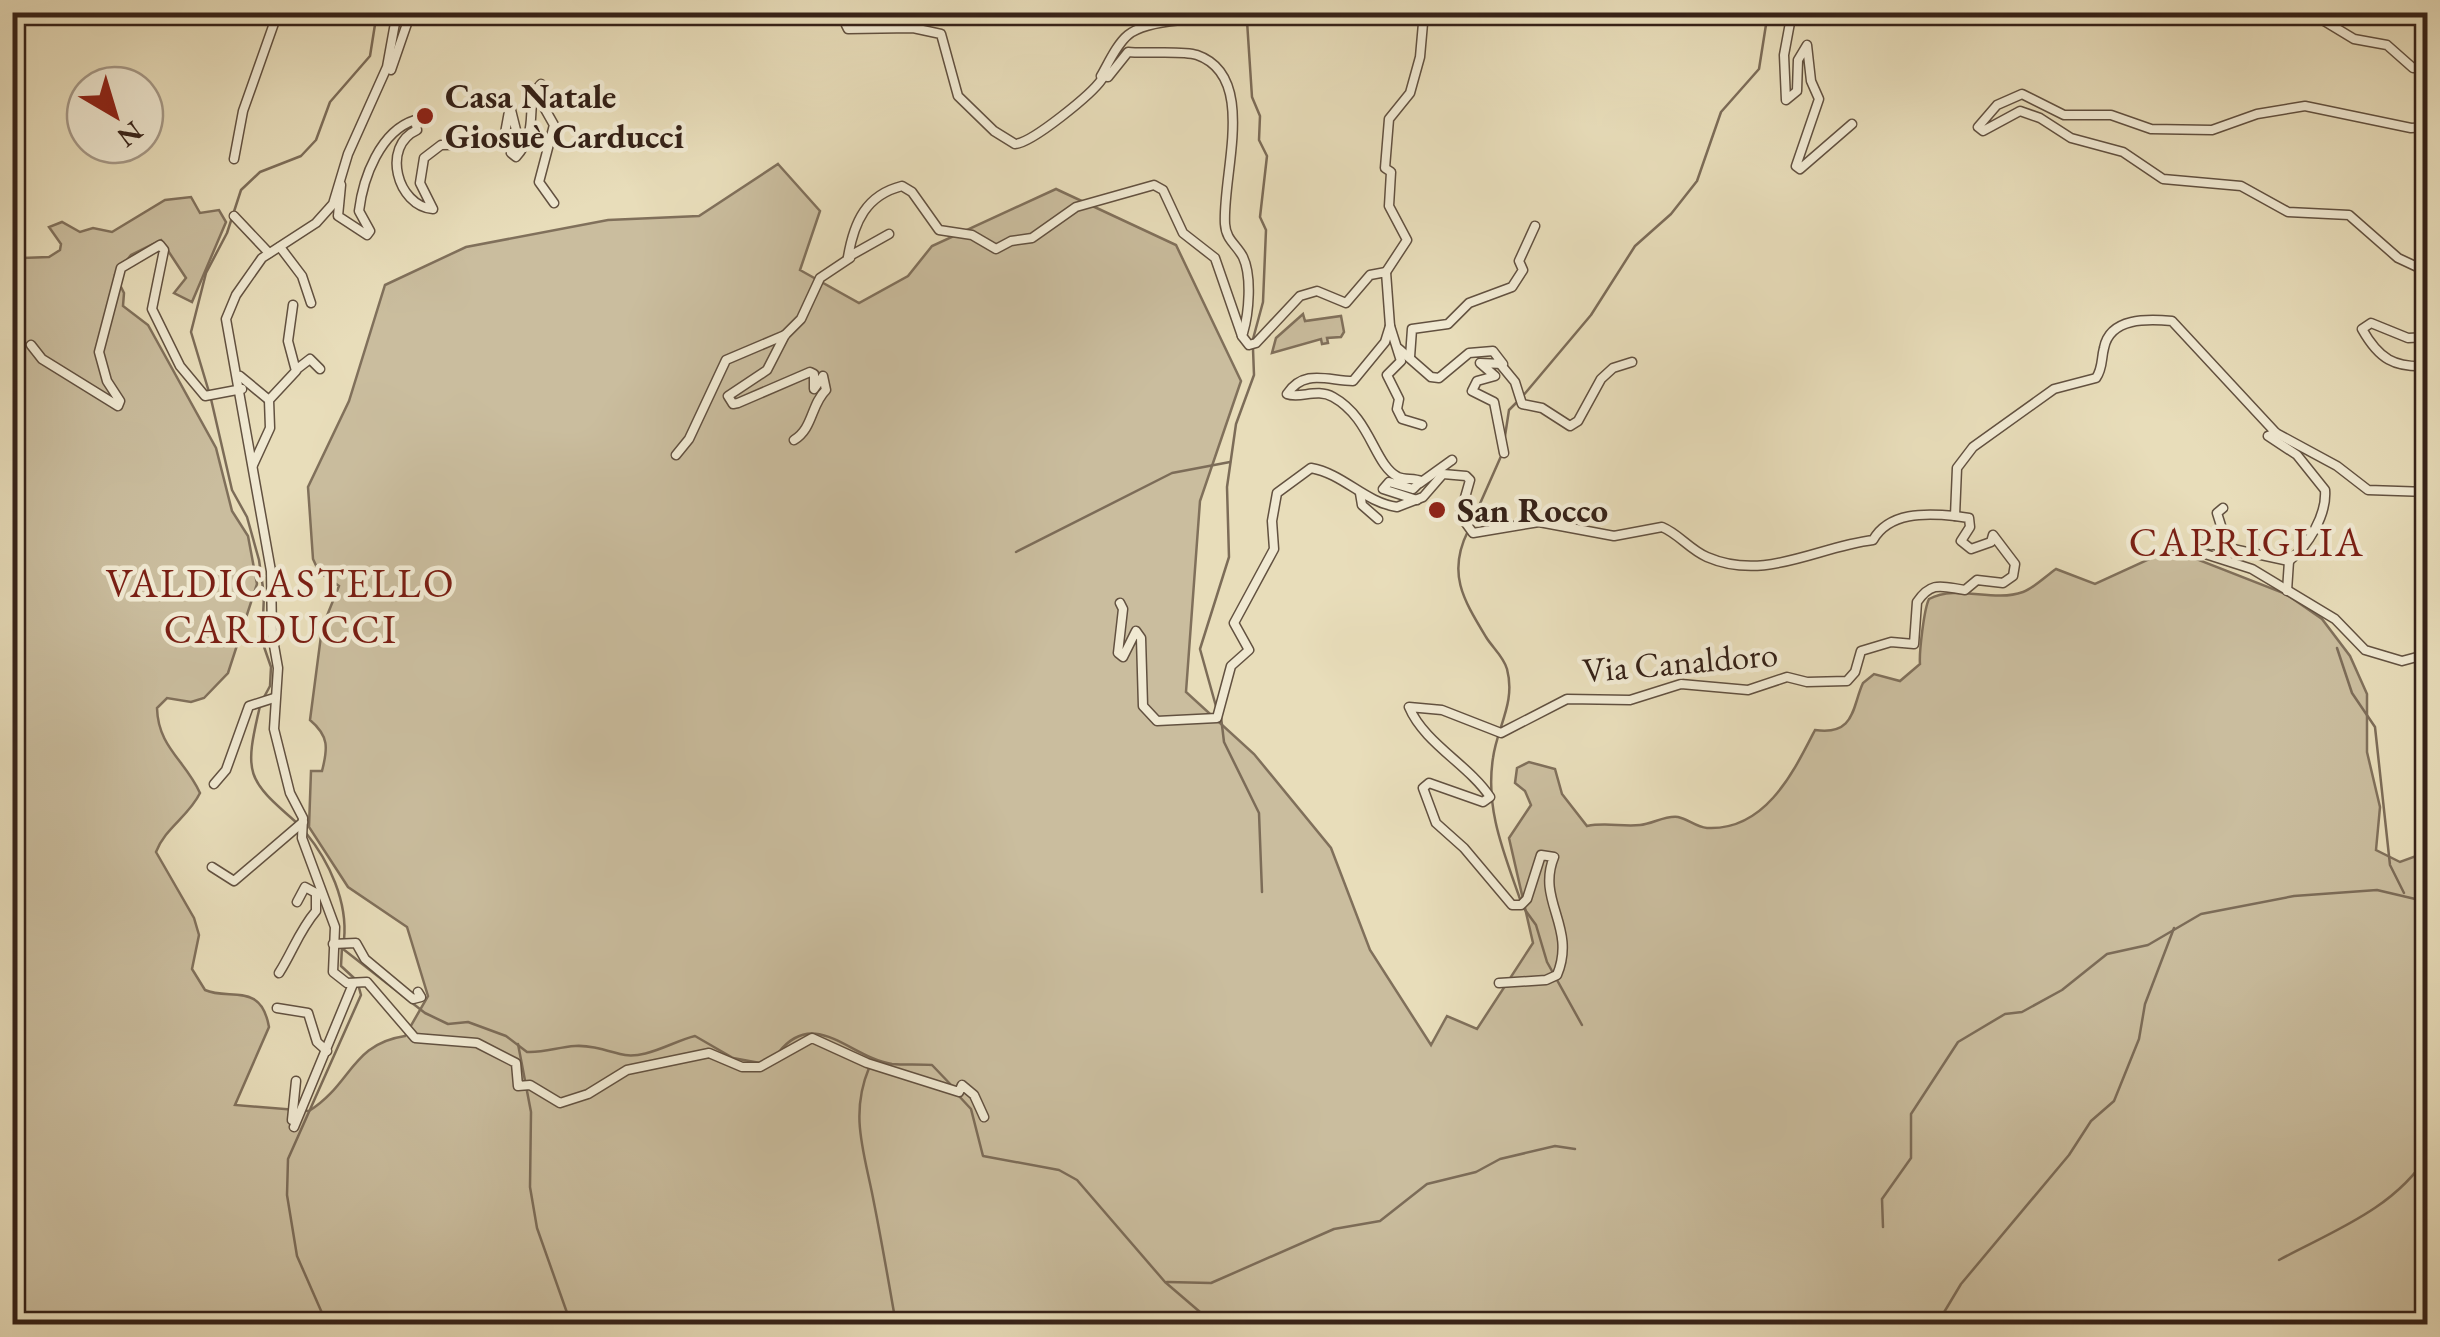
<svg xmlns="http://www.w3.org/2000/svg" width="2440" height="1337" font-family="'EB Garamond',serif">
	<style>
		.green { fill: #cabd9e; stroke: #80705b; stroke-width: 2.5 }
		.lines { fill: none; stroke-linecap: round; stroke-linejoin: round }
		.stream { stroke: #7c6c58; stroke-width: 2.5 }
		.minor-casing { stroke: #625140; stroke-width: 11 }
		.minor { stroke: #f0e9d2; stroke-width: 8 }
		.poi-dot { fill: #8f2418; stroke: #f0e9d2; stroke-width: 4 }
		.labels { text-anchor: middle; stroke-width: 9; stroke-linejoin: round; paint-order: stroke }
		.poi-label { font-size: 35px; font-weight: bold; fill: #362218; stroke: #f0e9d2; text-anchor: start }
		.street-label { font-size: 35px; fill: #362218; stroke: #f0e9d2 }
		.quarter-label { font-size: 40px; letter-spacing: 2.5px; fill: #7a1f14; stroke: #f0e9d2 }
	</style>
	<rect width="100%" height="100%" fill="#e8ddba"/>
	<filter id="stains"><feTurbulence type="fractalNoise" baseFrequency=".002" numOctaves="4"/><feColorMatrix values="0 0 0 0 .2 0 0 0 0 .09 0 0 0 0 .02 0 0 0 .5 -.17"/></filter>
	<radialGradient id="worn" r=".72"><stop offset=".6" stop-color="#630" stop-opacity="0"/><stop offset="1" stop-color="#630" stop-opacity=".3"/></radialGradient>
	<g class="green">
		<path d="M778,164L820,211L800,270L859,303L908,276L932,246L1056,189L1176,245L1241,381L1200,501L1186,692L1254,754L1331,848L1370,950L1431,1045L1447,1016L1477,1029L1533,943L1509,838L1531,805L1525,791L1515,783L1517,768L1529,762L1555,769L1562,794L1587,826C1606,822 1622,827 1640,825C1652,824 1666,815 1678,817C1688,819 1696,827 1707,828C1765,831 1793,773 1815,730C1856,736 1852,706 1863,683L1874,674L1900,681L1920,664C1919,653 1924,609 1929,599C1958,584 1992,603 2023,592C2034,588 2046,576 2056,569L2095,584L2171,549L2286,594L2322,619L2350,656L2367,694V752L2380,807L2376,850L2400,862L2427,852V1324H13L12,246L22,258L49,257L60,250L61,244L49,227L62,222L80,232L93,228L112,232L165,200L191,197L200,213L219,210L226,222L192,302L174,293L186,278L161,240L131,255L115,275L124,293L123,306L148,325L216,448L232,511L248,536L257,584L228,673L204,698L191,702L167,698L157,708C158,747 185,760 200,793C189,816 165,828 156,852L194,918L199,935L192,969L205,990C229,1001 261,981 269,1027L235,1105L309,1111C352,1084 351,1044 405,1036L428,996L407,927L348,887L309,827L311,771H322C328,748 329,736 310,720L322,628L339,586L319,572L313,559L308,487L349,401L385,285L466,247L608,220L699,216Z"/>
		<path d="M1303,314L1305,321L1341,316L1344,332L1341,337L1327,338L1328,343L1322,344L1321,339L1272,353L1276,338Z"/>
	</g>
	<g class="lines">
		<g class="stream">
			<path d="M1247,21L1252,97L1260,116L1259,140L1267,156L1260,217L1266,230L1263,302L1253,339"/>
			<path d="M209,392L191,332L206,273L227,233L241,190L260,172L301,156L316,140L330,102L370,56L377,12"/>
			<path d="M1522,397L1591,315L1635,246L1671,214L1697,181L1721,112L1759,69L1768,12"/>
			<path d="M211,399L232,490L247,517L259,560L264,595L262,641L271,667L270,686L263,699"/>
			<path d="M1505,436L1509,410L1516,403"/>
			<path d="M1471,524L1502,454"/>
			<path d="M1468,531C1447,573 1463,599 1486,637C1492,647 1504,657 1507,669C1516,703 1497,727 1493,758C1485,809 1504,853 1520,899"/>
			<path d="M1016,552L1172,473L1230,462"/>
			<path d="M2337,648L2352,693L2375,727L2390,865L2404,893"/>
			<path d="M260,706C244,774 246,779 297,823"/>
			<path d="M1217,710L1200,649L1229,557L1227,487L1236,424L1254,375L1253,349"/>
			<path d="M1221,717L1224,742L1259,813L1262,892"/>
			<path d="M306,833C329,861 348,902 344,940"/>
			<path d="M1523,907L1536,925L1547,962L1582,1025"/>
			<path d="M342,947L341,966L354,978"/>
			<path d="M343,949L425,1013L448,1024L468,1022L506,1036L527,1052C544,1053 558,1047 575,1046C590,1045 605,1050 620,1054C644,1061 673,1041 695,1036L733,1058L760,1063"/>
			<path d="M518,1044L531,1112L530,1187L537,1228L571,1324"/>
			<path d="M779,1052C815,1007 851,1058 892,1064C905,1065 919,1064 932,1065L954,1088"/>
			<path d="M869,1068C849,1116 865,1154 874,1203C882,1243 889,1284 896,1324"/>
			<path d="M958,1095L971,1109L983,1156L1059,1170L1077,1180L1165,1282L1214,1324"/>
			<path d="M1883,1227L1882,1199L1911,1158V1114L1958,1042L2005,1014L2022,1012L2062,990L2107,954L2148,945L2201,914L2294,896L2377,890L2428,902"/>
			<path d="M2279,1260C2333,1231 2394,1209 2428,1155"/>
			<path d="M1167,1282L1211,1283L1334,1229L1380,1221L1427,1184L1476,1172L1500,1159L1555,1146L1575,1149"/>
			<path d="M338,1324L322,1313L297,1256L287,1195L288,1159L361,995L358,984"/>
			<path d="M1937,1324L1961,1284L2069,1155L2091,1121L2114,1101L2139,1039L2145,1004L2174,928"/>
		</g>
		<g class="minor-casing">
			<g id="minor">
				<path d="M397,12L387,67L348,154L333,204L316,223L262,258L236,295L226,319L271,571L272,634L278,668L274,729L290,793L303,818L302,838L335,927L333,972L347,983L367,982L415,1038L477,1043L516,1063L518,1086L530,1085L560,1103L588,1094L627,1070L709,1053L742,1067H760L812,1038L867,1063L959,1092L962,1085L974,1095L984,1117"/>
				<path d="M459,12H465"/>
				<path d="M856,12L846,25L848,29L913,28L941,34L958,96L994,131L1015,144C1032,143 1092,94 1102,79"/>
				<path d="M1229,12L1233,20C1210,17 1147,19 1128,35C1117,44 1109,62 1101,76L1108,77L1128,52C1146,54 1182,50 1197,55C1258,76 1222,174 1225,224C1226,240 1236,244 1243,257C1252,276 1249,313 1243,333"/>
				<path d="M1792,12L1784,55L1786,100L1797,91L1798,60L1807,45L1811,81L1819,99L1796,166L1800,169L1852,124"/>
				<path d="M2228,12L2321,19L2354,39L2387,45L2413,68H2428"/>
				<path d="M391,70L411,12"/>
				<path d="M2428,127L2411,128L2305,106L2257,114L2212,130L2151,129L2111,115H2064L2022,94L1997,105L1978,127L1983,131L2020,111L2040,118L2071,138L2123,152L2163,179L2241,186L2288,212L2349,215L2398,258L2428,272"/>
				<path d="M234,159L243,111L278,12"/>
				<path d="M341,185L338,216L367,235L370,231L359,211C363,178 380,131 415,120L417,130C381,146 397,206 433,209L420,183L424,158L441,145L503,144L510,106L518,138L511,153L516,157C542,127 522,104 541,84V102L554,125L539,182L554,203"/>
				<path d="M234,216L269,253"/>
				<path d="M889,234L848,257C854,222 866,195 902,186L912,192L939,230L972,235L996,249L1011,241L1032,238L1076,207L1154,185L1163,190L1183,233L1215,258L1242,336"/>
				<path d="M280,247L302,276L311,303"/>
				<path d="M1386,272L1407,240L1389,206L1391,172L1385,168L1389,119L1410,93L1420,57L1424,12"/>
				<path d="M1390,326L1385,342L1353,381C1329,381 1304,368 1287,394C1300,399 1317,388 1333,397C1371,418 1374,465 1398,477C1405,480 1414,478 1421,481L1413,489L1389,482L1383,489L1417,500"/>
				<path d="M1242,336L1249,345L1256,343L1300,296L1317,291L1346,303L1370,275L1386,272L1390,326L1401,361L1387,375L1399,399L1397,409L1402,419L1422,425"/>
				<path d="M2428,337L2408,338L2371,323L2362,329C2379,359 2394,368 2428,366"/>
				<path d="M31,345L42,359L118,406L120,401L107,381L99,352L121,268L160,245L164,250L152,309L180,366L205,396L242,389"/>
				<path d="M1399,349L1431,377L1439,378L1469,353L1493,351L1503,364L1480,363L1495,376L1477,381L1472,391L1494,402L1504,453"/>
				<path d="M1410,357L1412,329L1448,324L1469,303L1512,287L1523,270L1519,261L1535,226"/>
				<path d="M1501,365L1515,382L1522,404L1542,408L1570,426L1578,421L1601,379L1613,368L1632,362"/>
				<path d="M297,369L310,359L320,369"/>
				<path d="M240,376L269,400"/>
				<path d="M2276,433L2268,436L2297,455L2325,490C2327,515 2308,546 2289,561"/>
				<path d="M794,440C813,429 811,404 826,390L823,376L814,389V374L810,372L738,403L733,404L728,396L767,370L785,335L801,319L820,278L850,258"/>
				<path d="M676,455L689,439L726,360L785,335"/>
				<path d="M2428,460V477"/>
				<path d="M253,465L270,428L269,400L296,371L288,341L293,305"/>
				<path d="M1420,483L1452,460"/>
				<path d="M1360,493L1362,505L1378,519"/>
				<path d="M2211,545L2223,532L2217,513L2223,508"/>
				<path d="M2199,552L2252,569L2335,619L2365,650L2402,661L2428,654"/>
				<path d="M2199,552L2201,542L2289,561"/>
				<path d="M2287,591L2289,561"/>
				<path d="M1120,603L1123,609L1118,653L1123,657L1136,631L1141,638L1143,706L1157,721L1217,718L1231,666L1249,650L1234,623L1274,549L1272,521L1277,493L1311,468C1344,474 1364,502 1397,507L1423,497L1443,474L1466,476L1470,480L1460,515L1473,533L1539,522L1614,536L1662,527C1679,534 1689,549 1707,557C1765,582 1816,547 1873,540C1889,512 1925,513 1955,516L1957,468L1973,447L2054,389L2096,378C2103,368 2101,359 2104,348C2110,317 2148,319 2172,321L2276,433L2337,466L2368,490L2428,492"/>
				<path d="M214,784L226,770L249,706L274,698"/>
				<path d="M212,867L234,881L303,822"/>
				<path d="M297,902L305,887L316,893"/>
				<path d="M333,944L356,943L365,959L413,999L421,997L418,992"/>
				<path d="M279,973C293,951 299,931 316,911V893"/>
				<path d="M1499,983L1546,980L1557,975C1577,927 1536,901 1554,857L1541,855L1527,899L1521,905H1512L1464,848L1436,823L1423,788L1429,783L1483,802L1490,797C1469,765 1424,743 1409,707L1442,710L1501,733L1567,699L1630,700L1681,684L1748,690L1787,677L1807,682L1847,681L1855,672L1861,651L1891,642L1914,644L1917,602C1932,580 1943,587 1965,590L1977,580L2003,583L2013,576L2015,564L1993,535L1991,542L1971,549L1961,541L1970,527L1969,518L1955,516"/>
				<path d="M277,1008L308,1013L317,1042L327,1051"/>
				<path d="M292,1120L296,1081"/>
				<path d="M294,1127L353,984"/>
			</g>
		</g>
		<use href="#minor" class="minor"/>
	</g>
	<g class="poi-dot">
		<circle cx="425" cy="116" r="10"/>
		<circle cx="1437" cy="510" r="10"/>
	</g>
	<g class="labels">
		<g class="poi-label">
			<text x="445" y="108">Casa Natale<tspan x="445" dy="40">Giosuè Carducci</tspan></text>
			<text x="1457" y="522">San Rocco</text>
		</g>
		<g class="street-label">
			<text transform="translate(1680 662) rotate(-5)" y="12">Via Canaldoro</text>
		</g>
		<g class="quarter-label">
			<text x="2247" y="556">CAPRIGLIA</text>
			<text x="281" y="597">VALDICASTELLO<tspan x="281" dy="46">CARDUCCI</tspan></text>
		</g>
	</g>
	<rect width="2440" height="1337" fill="none" stroke="#e8ddba" stroke-width="50"/>
	<rect x="15" y="15" width="2410" height="1307" fill="none" stroke="#362218" stroke-width="5"/>
	<rect x="25" y="25" width="2390" height="1287" fill="none" stroke="#362218" stroke-width="2.5"/>
	<g transform="translate(115 115) rotate(142)"><circle r="48" fill="#f0e9d2" stroke="#a69988" stroke-width="2.5"/>
	<path d="M0-8L18 38L0 25L-18 38Z" fill="#8f2418"/>
	<text y="-15" font-size="28" font-weight="bold" text-anchor="middle" fill="#362218">N</text>
	</g>
	<rect width="100%" height="100%" filter="url(#stains)"/>
	<rect width="100%" height="100%" fill="url(#worn)"/>
</svg>
